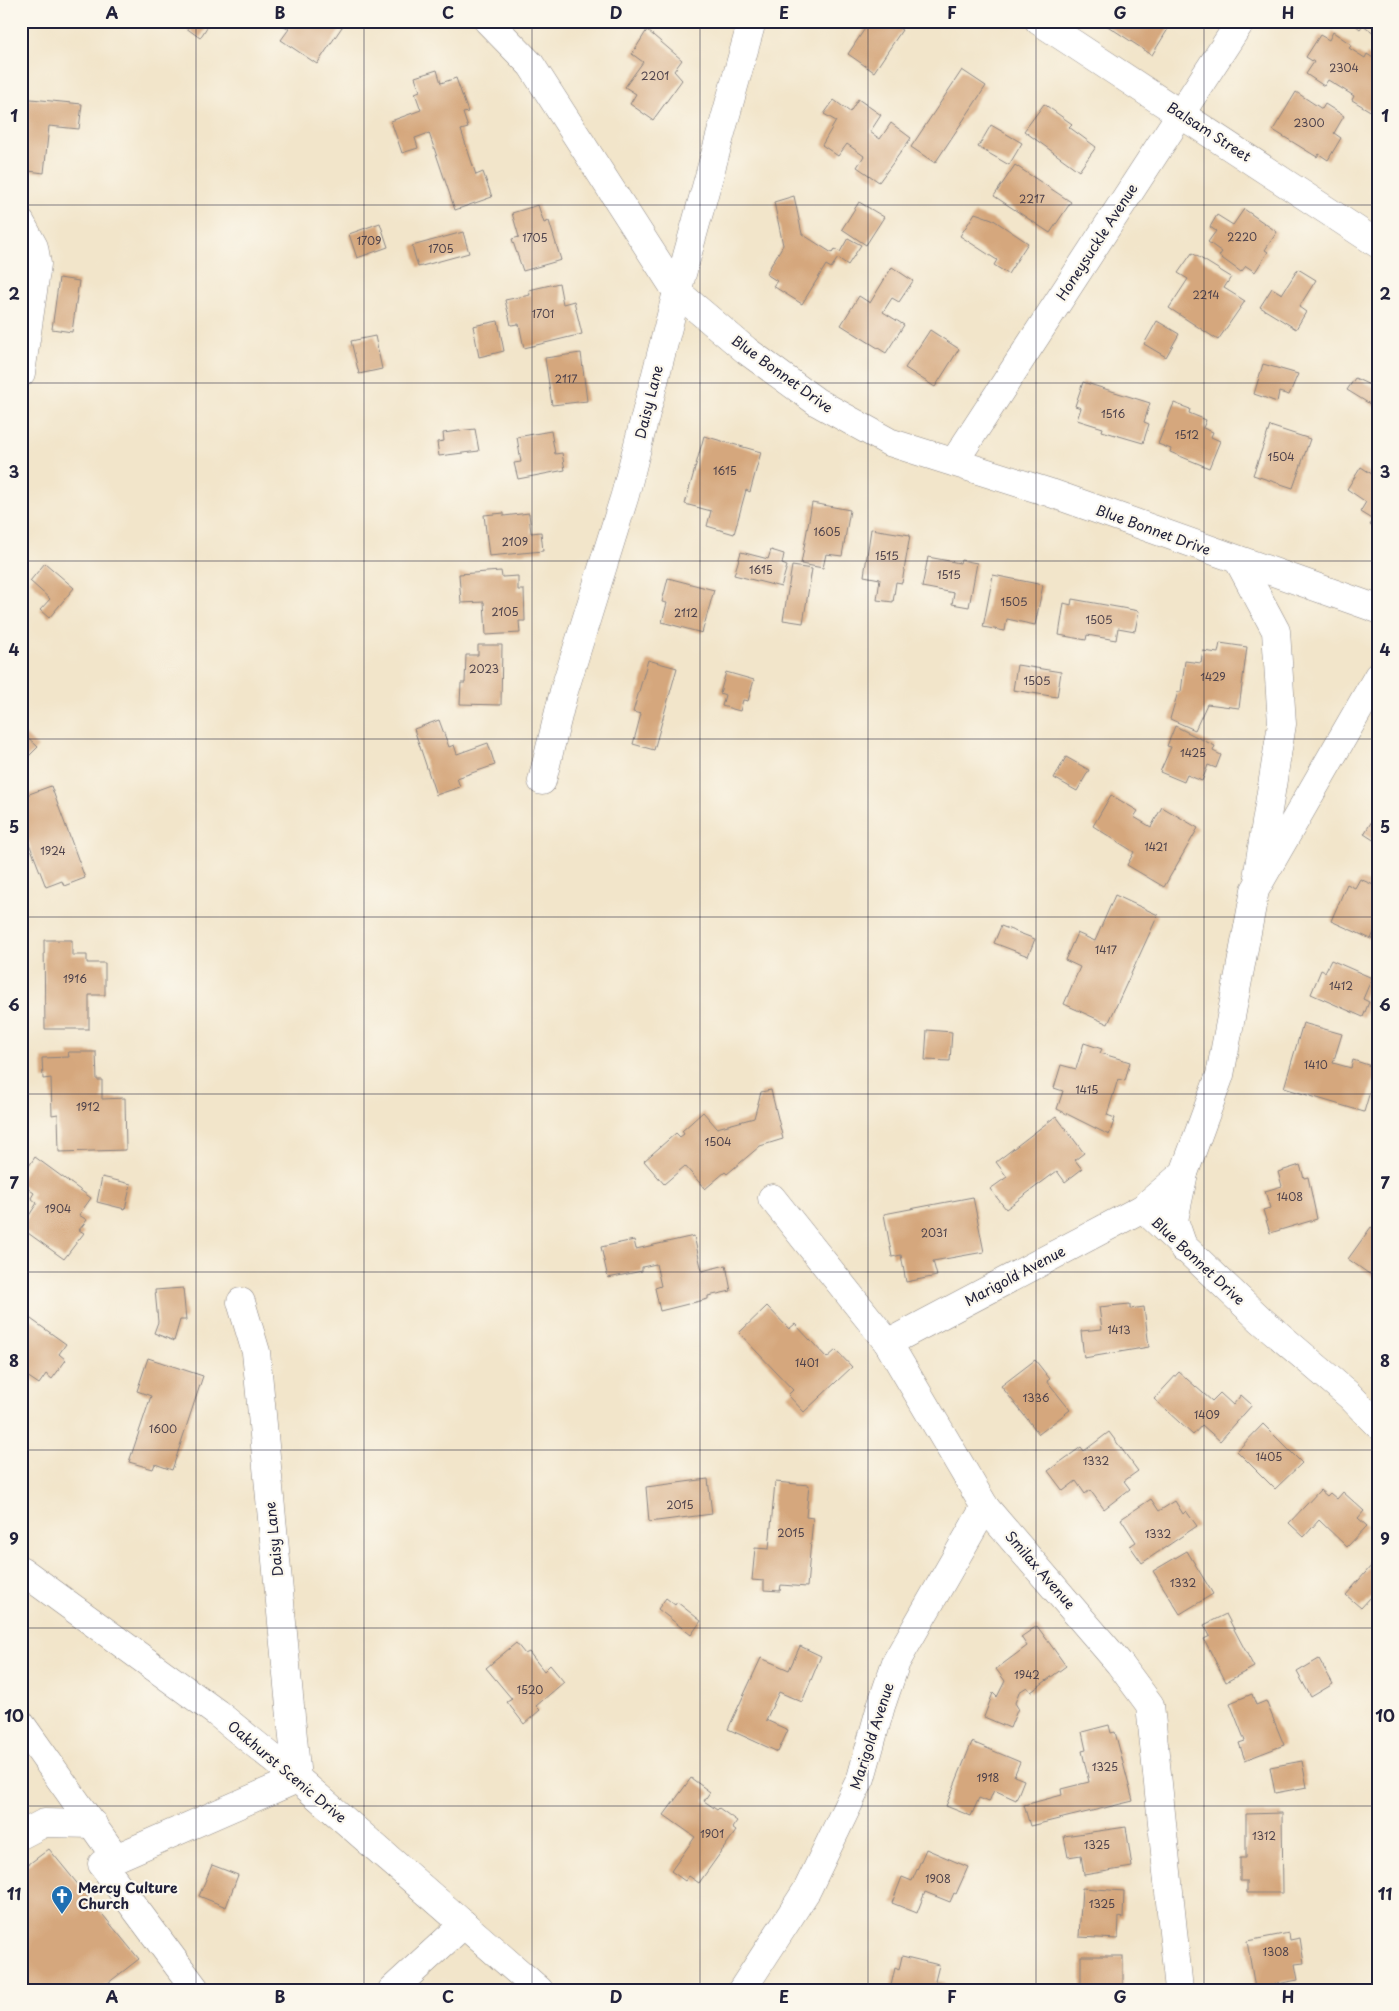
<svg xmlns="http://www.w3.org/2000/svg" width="1399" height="2011" font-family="'Playpen Sans',sans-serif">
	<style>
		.building { fill: #d5a77d }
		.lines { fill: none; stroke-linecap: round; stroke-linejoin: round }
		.minor-casing { stroke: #8a8482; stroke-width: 29 }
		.minor { stroke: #fff; stroke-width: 28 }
		.grid { fill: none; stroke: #22223b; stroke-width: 1; stroke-opacity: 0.55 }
		.labels { text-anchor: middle; stroke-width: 4.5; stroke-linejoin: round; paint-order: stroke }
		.number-label { font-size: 11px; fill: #4f434c }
		.street-label { font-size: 14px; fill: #22223b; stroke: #fbf7ec }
		.poi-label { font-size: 14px; font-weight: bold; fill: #22223b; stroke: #fbf7ec; text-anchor: start }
		.neatline { fill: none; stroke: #22223b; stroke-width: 2 }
		.grid-label { font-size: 16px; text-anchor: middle; font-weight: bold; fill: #22223b }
	</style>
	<rect width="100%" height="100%" fill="#fbf7ec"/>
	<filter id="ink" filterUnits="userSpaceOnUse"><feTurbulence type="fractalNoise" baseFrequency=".02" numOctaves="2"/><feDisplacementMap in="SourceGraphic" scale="10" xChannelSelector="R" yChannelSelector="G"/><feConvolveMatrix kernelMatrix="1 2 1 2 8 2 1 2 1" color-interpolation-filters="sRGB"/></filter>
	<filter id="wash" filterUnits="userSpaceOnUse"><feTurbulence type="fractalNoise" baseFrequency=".0096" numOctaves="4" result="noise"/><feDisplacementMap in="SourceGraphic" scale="20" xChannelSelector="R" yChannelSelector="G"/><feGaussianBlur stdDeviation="1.12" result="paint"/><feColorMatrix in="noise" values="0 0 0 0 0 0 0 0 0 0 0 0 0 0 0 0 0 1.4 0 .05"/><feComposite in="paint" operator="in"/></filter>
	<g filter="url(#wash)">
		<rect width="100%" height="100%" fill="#f2e5ca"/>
		<g id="blocks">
			<g class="building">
				<path d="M185,21H211L200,38L182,25Z"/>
				<path d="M277,21H346L317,64L281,40L289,29Z"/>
				<path d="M864,21H888L902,30L874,72L848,54L868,24Z"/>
				<path d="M1104,21H1173L1152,55L1103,23Z"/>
				<path d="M1350,21H1378V36L1363,25L1360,29Z"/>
				<path d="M647,30L682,60L674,71L682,80L653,120L630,104L636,94L625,87L643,62L632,54Z"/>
				<path d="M1333,32L1352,45L1349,48L1365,58L1367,54L1378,61L1377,115L1352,100L1354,96L1328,80L1324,86L1306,74L1314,62L1306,57L1320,35L1329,40Z"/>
				<path d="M21,39H23L26,55L21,56Z"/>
				<path d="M437,70L441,83L456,78L468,112L463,113L468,128L461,130L476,175L483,172L492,197L455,210L429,133L415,138L418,148L402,153L391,121L421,110L415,93L420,91L415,77Z"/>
				<path d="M962,70L986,86L935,163L911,147Z"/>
				<path d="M1296,92L1322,109L1325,104L1344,116L1334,133L1341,138L1328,160L1319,154L1317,157L1273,130Z"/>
				<path d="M21,98L82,104L79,129L49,126L44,173L21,170Z"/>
				<path d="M858,99L881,115L870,132L880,139L891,123L911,138L879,182L857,167L864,156L847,144L838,156L822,145L836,121L824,114L834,100L850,112Z"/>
				<path d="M1044,104L1072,124L1069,127L1096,147L1079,171L1024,131Z"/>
				<path d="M991,125L1022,143L1009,165L978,147Z"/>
				<path d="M1015,165L1071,202L1050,233L994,196Z"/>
				<path d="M794,196L802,234L832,253L835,249L840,252L848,238L861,245L848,265L838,258L831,268L826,265L802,304L773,286L777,281L766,274L783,245L774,202Z"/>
				<path d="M859,202L884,217L866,245L842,229Z"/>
				<path d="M538,205L544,223L549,221L561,260L523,271L512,239L519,237L512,213Z"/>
				<path d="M1244,209L1277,232L1265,250L1268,252L1255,272L1246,266L1241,272L1219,256L1222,252L1208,242L1216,231L1210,227L1217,215L1233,225Z"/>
				<path d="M975,213L992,219L1028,243L1008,274L994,265L997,260L960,236Z"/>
				<path d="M380,223L388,247L357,258L349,234Z"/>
				<path d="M463,232L469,253L418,267L412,246Z"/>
				<path d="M1192,253L1231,277L1224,288L1245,301L1218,340L1169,308L1188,279L1178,273Z"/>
				<path d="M892,267L913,281L899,302L892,298L883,312L904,325L886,353L841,325L859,296L870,303Z"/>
				<path d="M1298,269L1316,280L1299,307L1306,312L1296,329L1260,307L1272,288L1282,294Z"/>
				<path d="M59,278L79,281L72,332L52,329Z"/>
				<path d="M559,283L563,304L574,301L582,334L524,348L519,324L511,325L505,300L530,295L529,290Z"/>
				<path d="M498,321L504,351L479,357L473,326Z"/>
				<path d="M1157,321L1179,334L1166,357L1144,344Z"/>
				<path d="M930,330L959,349L935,387L905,368Z"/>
				<path d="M375,336L382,369L359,374L351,341Z"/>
				<path d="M581,353L587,401L552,405L545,358Z"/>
				<path d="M1263,364L1298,374L1289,395L1279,392L1277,402L1254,394Z"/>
				<path d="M1355,378L1378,389V409L1347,390Z"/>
				<path d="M1083,382L1150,403L1144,422L1149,424L1143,443L1102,431L1103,428L1077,420L1081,408L1075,406Z"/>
				<path d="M1174,403L1190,409L1189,413L1206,420L1203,428L1213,432L1211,437L1220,441L1209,468L1170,452L1171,449L1158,444Z"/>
				<path d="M1270,426L1310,439L1293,488L1253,475Z"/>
				<path d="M475,429L479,451L439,456L437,442L444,441L443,433Z"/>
				<path d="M551,431L555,454L562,453L565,470L518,479L514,463L521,462L517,437Z"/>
				<path d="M704,436L761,452L750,492L746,490L734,534L707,526L711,511L685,504Z"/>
				<path d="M1361,467L1378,478V530L1370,525L1373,520L1360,512L1366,502L1347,489Z"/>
				<path d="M812,503L850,510L842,556L826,554L823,568L801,564Z"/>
				<path d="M504,513V516L529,513L531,533L541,532L543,551L489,556L484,515Z"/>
				<path d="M871,529L910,535L902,583L896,582L893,602L877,600L880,579L864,576Z"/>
				<path d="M771,550L784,554L782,564L787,566L781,587L734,575L741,552L768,559Z"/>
				<path d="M928,557L960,563L961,560L977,563L969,607L952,604L954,593L922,587Z"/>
				<path d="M45,563L74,588L49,618L40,610L50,599L30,581Z"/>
				<path d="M792,566L812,569L803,623L783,620Z"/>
				<path d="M501,571L502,577L518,576V590H524L525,621H519L520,633L486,635L484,602L461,603L459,574Z"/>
				<path d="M993,575L1043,585L1035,625L1007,619L1005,631L983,627Z"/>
				<path d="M668,578L714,590L702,633L662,622L667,603L662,602Z"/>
				<path d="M1072,599L1139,611L1135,631L1118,628L1116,640L1087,635L1086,640L1059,635L1064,603L1071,605Z"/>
				<path d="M1220,643L1247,647L1239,708L1207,704L1195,730L1170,719L1178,692H1181L1185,661L1201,663L1203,651L1218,653Z"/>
				<path d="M478,645H502L501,705L460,704L461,683H465L466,655H478Z"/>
				<path d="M648,660L677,668L654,750L633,744L641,714L633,712Z"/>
				<path d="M1017,665L1061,672L1057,697L1013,690Z"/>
				<path d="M726,672L754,680L748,701L743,700L740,711L722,706L725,695L720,693Z"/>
				<path d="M439,720L449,747L454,745L457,754L488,743L495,765L457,778L460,787L436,795L414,729Z"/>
				<path d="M1175,726L1215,746L1213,751L1221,755L1216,768L1208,765L1202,781L1187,775L1184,782L1160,772L1171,747L1167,746Z"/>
				<path d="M21,731L38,747L21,764Z"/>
				<path d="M1066,757L1089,770L1077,791L1054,778Z"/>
				<path d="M51,786L85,878L64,886L62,881L46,887L21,823V797Z"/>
				<path d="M1111,795L1138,811L1134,817L1151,827L1162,807L1198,828L1164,887L1127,865L1134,852L1093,826Z"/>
				<path d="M1372,821L1378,824V843L1364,834Z"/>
				<path d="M1360,879L1378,887V924L1371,939L1331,921L1347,884L1355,888Z"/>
				<path d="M1115,895L1158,915L1108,1024L1064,1004L1080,967L1065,960L1077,933L1095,941Z"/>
				<path d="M1001,926L1035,939L1028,956L994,943Z"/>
				<path d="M44,940H72V955H87V963H105V995H89V1029H45Z"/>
				<path d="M1331,960L1372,978L1363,999L1369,1002L1363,1017L1311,994L1321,970L1325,972Z"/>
				<path d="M1303,1023L1342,1034L1333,1063L1351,1068L1353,1060L1377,1068L1364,1112L1284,1088Z"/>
				<path d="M927,1030L952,1032L950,1061L925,1060Z"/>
				<path d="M1084,1043L1102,1049L1100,1053L1130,1062L1125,1081L1118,1079L1107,1115L1115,1118L1109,1135L1057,1109L1063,1091L1054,1088L1061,1065L1076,1069Z"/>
				<path d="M68,1052H96L97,1080H102V1099L125,1098L126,1150L59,1152L58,1114L52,1115L51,1078L43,1079L42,1058L69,1057Z"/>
				<path d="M771,1090L783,1139L760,1146L727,1174L725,1172L705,1189L685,1166L664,1184L644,1161L676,1133L680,1137L684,1134L682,1131L703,1112L717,1128L754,1118L761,1092Z"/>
				<path d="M1056,1116L1084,1153L1075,1160L1082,1169L1065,1182L1057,1171L1006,1209L990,1189L1007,1177L996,1162Z"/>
				<path d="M35,1157L91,1198L79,1215L87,1220L79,1230L84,1233L64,1259L21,1228L37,1203L31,1198L34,1193L21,1184V1178Z"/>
				<path d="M1300,1165L1304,1178L1308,1177L1317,1219L1270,1233L1263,1210L1270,1208L1265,1191L1282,1186L1278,1172Z"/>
				<path d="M102,1177L131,1184L125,1209L97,1202Z"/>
				<path d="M973,1197L984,1252L933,1261L937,1276L906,1282L901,1255L892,1257L884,1214Z"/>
				<path d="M1371,1227L1378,1232V1280L1348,1259Z"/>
				<path d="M694,1236L702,1271L726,1265L731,1291L708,1296V1299L660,1311L655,1288L661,1286L656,1264L642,1267V1271L608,1278L601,1247L634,1240L636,1249Z"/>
				<path d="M183,1288L186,1320H180L174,1341L154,1333L158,1322L155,1290Z"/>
				<path d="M1130,1304V1309L1144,1307L1149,1347L1084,1358L1081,1331L1102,1329L1099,1307Z"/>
				<path d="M767,1306L789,1329L795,1324L827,1358L836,1350L852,1367L804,1412L788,1395L793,1390L739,1333Z"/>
				<path d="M21,1312L66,1344L59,1354L66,1360L52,1379L46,1374L39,1384L21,1372Z"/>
				<path d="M148,1358L203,1376L172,1470L155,1464L153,1469L129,1462L151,1396L137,1391Z"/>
				<path d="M1035,1360L1050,1379L1047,1381L1070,1410L1039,1434L1001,1386Z"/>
				<path d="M1179,1372L1212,1401L1220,1393L1233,1405L1241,1395L1252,1405L1220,1441L1202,1425L1193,1435L1154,1399Z"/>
				<path d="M1263,1424L1302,1463L1275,1489L1237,1451Z"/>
				<path d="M1109,1432L1138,1471L1124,1481L1130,1489L1104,1509L1090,1490L1085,1494L1076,1481L1063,1491L1048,1471L1081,1447L1084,1451Z"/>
				<path d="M708,1479L712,1514L649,1522L646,1487Z"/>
				<path d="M775,1482L809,1485L806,1517L813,1518L807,1587L781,1585L780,1591L764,1590V1581L752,1580L755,1548L769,1549Z"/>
				<path d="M1320,1490L1327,1496L1330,1493L1337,1499L1343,1492L1364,1511L1358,1518L1367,1526L1347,1547L1319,1520L1304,1537L1289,1523Z"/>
				<path d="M1151,1499L1159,1511L1175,1501L1183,1514L1186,1511L1197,1526L1142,1563L1130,1546L1136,1542L1121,1519Z"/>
				<path d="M1187,1551L1213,1594L1180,1614L1153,1571Z"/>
				<path d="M1378,1558V1603L1371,1597L1361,1608L1346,1595Z"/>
				<path d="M666,1598L675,1605L677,1602L701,1621L691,1635L658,1609Z"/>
				<path d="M1226,1614L1254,1667L1226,1682L1204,1639L1210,1636L1204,1625Z"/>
				<path d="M1037,1626L1066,1666L1031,1692L1027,1687L1019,1692L1015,1703L1018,1708L1010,1728L984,1717L993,1693L997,1697L1005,1681L996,1669L1027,1646L1021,1637Z"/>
				<path d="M516,1643L525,1654L529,1652L544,1671L550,1665L564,1682L536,1706L540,1710L524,1724L507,1702L512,1699L486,1668Z"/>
				<path d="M800,1646L821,1656L802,1702L779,1692L766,1720L788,1730L778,1752L728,1729L761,1658L789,1670Z"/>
				<path d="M1319,1659L1333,1684L1311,1697L1297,1672Z"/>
				<path d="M1252,1694L1256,1705L1266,1701L1284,1745L1245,1760L1239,1743L1245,1741L1230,1703Z"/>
				<path d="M1109,1725L1111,1733L1115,1732L1133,1801L1030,1826L1024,1805L1062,1795L1061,1789L1089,1782L1082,1751L1086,1750L1082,1732Z"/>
				<path d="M972,1742L1020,1762L1014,1776L1024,1780L1016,1800L994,1790L989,1802L979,1798L971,1816L946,1806Z"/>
				<path d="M1302,1761L1307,1787L1275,1793L1270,1767Z"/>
				<path d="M691,1778L710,1792L704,1801L717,1810L719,1808L737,1821L732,1828L736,1831L699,1883L689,1876L685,1881L671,1871L695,1837L664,1815Z"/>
				<path d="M1282,1813L1283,1893H1247V1881H1240V1858H1246V1814Z"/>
				<path d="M1126,1827L1132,1867L1084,1875L1081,1855L1068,1857L1064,1836Z"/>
				<path d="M49,1849L139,1959L99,1990H21V1870Z"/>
				<path d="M926,1849L968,1867L956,1894L954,1893L950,1902L925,1892L917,1913L892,1903L902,1877L912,1881Z"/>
				<path d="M212,1865L238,1875L226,1907L199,1896Z"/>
				<path d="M1082,1888L1124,1891L1123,1918L1119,1917L1118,1939L1079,1937Z"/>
				<path d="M1289,1933L1290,1940L1300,1938L1304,1963L1295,1964L1298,1980L1255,1988L1247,1941Z"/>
				<path d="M902,1956L939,1965L935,1981L957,1987L956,1990H890L895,1968L899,1970Z"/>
				<rect x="1081" y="1956" width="42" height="34"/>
			</g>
		</g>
	</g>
	<g filter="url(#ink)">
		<use href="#blocks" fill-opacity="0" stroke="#8a8482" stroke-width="1"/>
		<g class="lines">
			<g class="minor-casing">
				<g id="minor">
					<path d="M488,21L531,65L677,292L747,351L817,402L889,442L1051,493L1378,609"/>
					<path d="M1039,21L1378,244"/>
					<path d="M21,223L34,247L37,264L21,373"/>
					<path d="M954,462L1241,21"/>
					<path d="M1238,560L1276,631L1282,724L1258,872"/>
					<path d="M1378,676L1255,890L1220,1075L1184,1173L1143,1208L1261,1320L1350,1396L1378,1425"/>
					<path d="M542,781L564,691L625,495L677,292L752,21"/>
					<path d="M772,1198L888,1343L985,1507L1119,1663L1150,1705L1179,1990"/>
					<path d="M1184,1249L1174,1220L1184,1173"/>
					<path d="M888,1343L1143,1208"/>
					<path d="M21,1570L217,1713L285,1768L539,1990"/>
					<path d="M21,1724L116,1858"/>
					<path d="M21,1835L44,1823L93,1824"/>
					<path d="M196,1990L102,1864L297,1779L256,1352L241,1302"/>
					<path d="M392,1990L464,1924"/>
					<path d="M742,1990L807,1890L861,1778L881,1706L896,1662L985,1507"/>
				</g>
			</g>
			<use href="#minor" class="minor"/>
		</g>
	</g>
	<path class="grid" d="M196,21V1990M364,21V1990M532,21V1990M700,21V1990M868,21V1990M1036,21V1990M1204,21V1990M21,205H1378M21,383H1378M21,561H1378M21,739H1378M21,917H1378M21,1094H1378M21,1272H1378M21,1450H1378M21,1628H1378M21,1806H1378"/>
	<defs>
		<g id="church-pin" transform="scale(1.125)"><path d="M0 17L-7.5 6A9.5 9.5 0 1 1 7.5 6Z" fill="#1f6fb2" stroke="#fbf7ec"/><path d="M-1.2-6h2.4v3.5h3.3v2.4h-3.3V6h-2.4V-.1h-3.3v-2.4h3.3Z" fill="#fff"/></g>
	</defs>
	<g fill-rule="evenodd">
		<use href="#church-pin" x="62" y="1896"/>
	</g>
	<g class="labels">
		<g class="number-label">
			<text x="1344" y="72">2304</text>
			<text x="655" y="80">2201</text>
			<text x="1309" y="127">2300</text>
			<text x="1032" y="203">2217</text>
			<text x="1242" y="241">2220</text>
			<text x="535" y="242">1705</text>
			<text x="369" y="245">1709</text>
			<text x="441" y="253">1705</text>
			<text x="1206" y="299">2214</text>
			<text x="543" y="318">1701</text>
			<text x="566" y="383">2117</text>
			<text x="1113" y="418">1516</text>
			<text x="1187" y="439">1512</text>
			<text x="1281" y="461">1504</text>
			<text x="725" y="475">1615</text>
			<text x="827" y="536">1605</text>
			<text x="515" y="546">2109</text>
			<text x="887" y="560">1515</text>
			<text x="761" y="574">1615</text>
			<text x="949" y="579">1515</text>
			<text x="1014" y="606">1505</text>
			<text x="505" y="616">2105</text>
			<text x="686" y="617">2112</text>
			<text x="1099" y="624">1505</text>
			<text x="484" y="673">2023</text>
			<text x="1213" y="681">1429</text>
			<text x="1037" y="685">1505</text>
			<text x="1193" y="757">1425</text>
			<text x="1156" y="851">1421</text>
			<text x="53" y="855">1924</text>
			<text x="1106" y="954">1417</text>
			<text x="75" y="983">1916</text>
			<text x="1341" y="990">1412</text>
			<text x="1316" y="1069">1410</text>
			<text x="1087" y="1094">1415</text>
			<text x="88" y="1111">1912</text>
			<text x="718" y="1146">1504</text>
			<text x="1290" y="1201">1408</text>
			<text x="58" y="1213">1904</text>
			<text x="934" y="1237">2031</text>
			<text x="1119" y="1334">1413</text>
			<text x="807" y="1367">1401</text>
			<text x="1036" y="1402">1336</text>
			<text x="1207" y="1419">1409</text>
			<text x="163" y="1433">1600</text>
			<text x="1269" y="1461">1405</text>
			<text x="1096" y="1465">1332</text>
			<text x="680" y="1509">2015</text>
			<text x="791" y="1537">2015</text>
			<text x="1158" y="1538">1332</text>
			<text x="1183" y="1587">1332</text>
			<text x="1027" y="1679">1942</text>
			<text x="530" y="1694">1520</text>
			<text x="1105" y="1771">1325</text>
			<text x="988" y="1782">1918</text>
			<text x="712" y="1838">1901</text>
			<text x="1264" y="1840">1312</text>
			<text x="1097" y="1849">1325</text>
			<text x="938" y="1883">1908</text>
			<text x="1102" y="1908">1325</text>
			<text x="1276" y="1956">1308</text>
		</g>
		<g class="street-label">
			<text transform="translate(1209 132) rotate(33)" y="5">Balsam Street</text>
			<text transform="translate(1097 242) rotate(-57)" y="5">Honeysuckle Avenue</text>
			<text transform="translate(782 374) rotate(36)" y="5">Blue Bonnet Drive</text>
			<text transform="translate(649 402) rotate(-76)" y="5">Daisy Lane</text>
			<text transform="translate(1153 530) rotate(20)" y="5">Blue Bonnet Drive</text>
			<text transform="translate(1198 1261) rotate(43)" y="5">Blue Bonnet Drive</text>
			<text transform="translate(1015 1276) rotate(-28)" y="5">Marigold Avenue</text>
			<text transform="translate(274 1539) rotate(-96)" y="5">Daisy Lane</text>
			<text transform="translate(1040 1570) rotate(49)" y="5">Smilax Avenue</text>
			<text transform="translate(872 1736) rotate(-72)" y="5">Marigold Avenue</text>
			<text transform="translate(287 1772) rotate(40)" y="5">Oakhurst Scenic Drive</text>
		</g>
		<g class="poi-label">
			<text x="78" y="1893">Mercy Culture<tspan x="78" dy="16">Church</tspan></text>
		</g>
	</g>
	<rect width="1399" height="2011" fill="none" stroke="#fbf7ec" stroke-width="55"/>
	<rect x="28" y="28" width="1344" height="1956" class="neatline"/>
	<g class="grid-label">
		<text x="112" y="19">A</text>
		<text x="280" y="19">B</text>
		<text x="448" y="19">C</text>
		<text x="616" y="19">D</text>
		<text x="784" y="19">E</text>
		<text x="952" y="19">F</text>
		<text x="1120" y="19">G</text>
		<text x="1288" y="19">H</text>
		<text x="14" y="122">1</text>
		<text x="1385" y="122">1</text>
		<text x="14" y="300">2</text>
		<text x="1385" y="300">2</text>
		<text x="14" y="478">3</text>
		<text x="1385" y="478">3</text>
		<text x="14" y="656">4</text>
		<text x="1385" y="656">4</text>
		<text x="14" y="833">5</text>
		<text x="1385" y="833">5</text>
		<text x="14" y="1011">6</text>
		<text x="1385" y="1011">6</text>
		<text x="14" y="1189">7</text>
		<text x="1385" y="1189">7</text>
		<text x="14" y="1367">8</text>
		<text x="1385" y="1367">8</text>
		<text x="14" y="1545">9</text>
		<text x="1385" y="1545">9</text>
		<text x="14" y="1722">10</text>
		<text x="1385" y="1722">10</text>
		<text x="14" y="1900">11</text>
		<text x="1385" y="1900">11</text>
		<text x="112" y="2003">A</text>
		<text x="280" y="2003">B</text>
		<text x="448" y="2003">C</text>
		<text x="616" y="2003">D</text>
		<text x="784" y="2003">E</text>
		<text x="952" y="2003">F</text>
		<text x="1120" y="2003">G</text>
		<text x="1288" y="2003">H</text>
	</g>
</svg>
